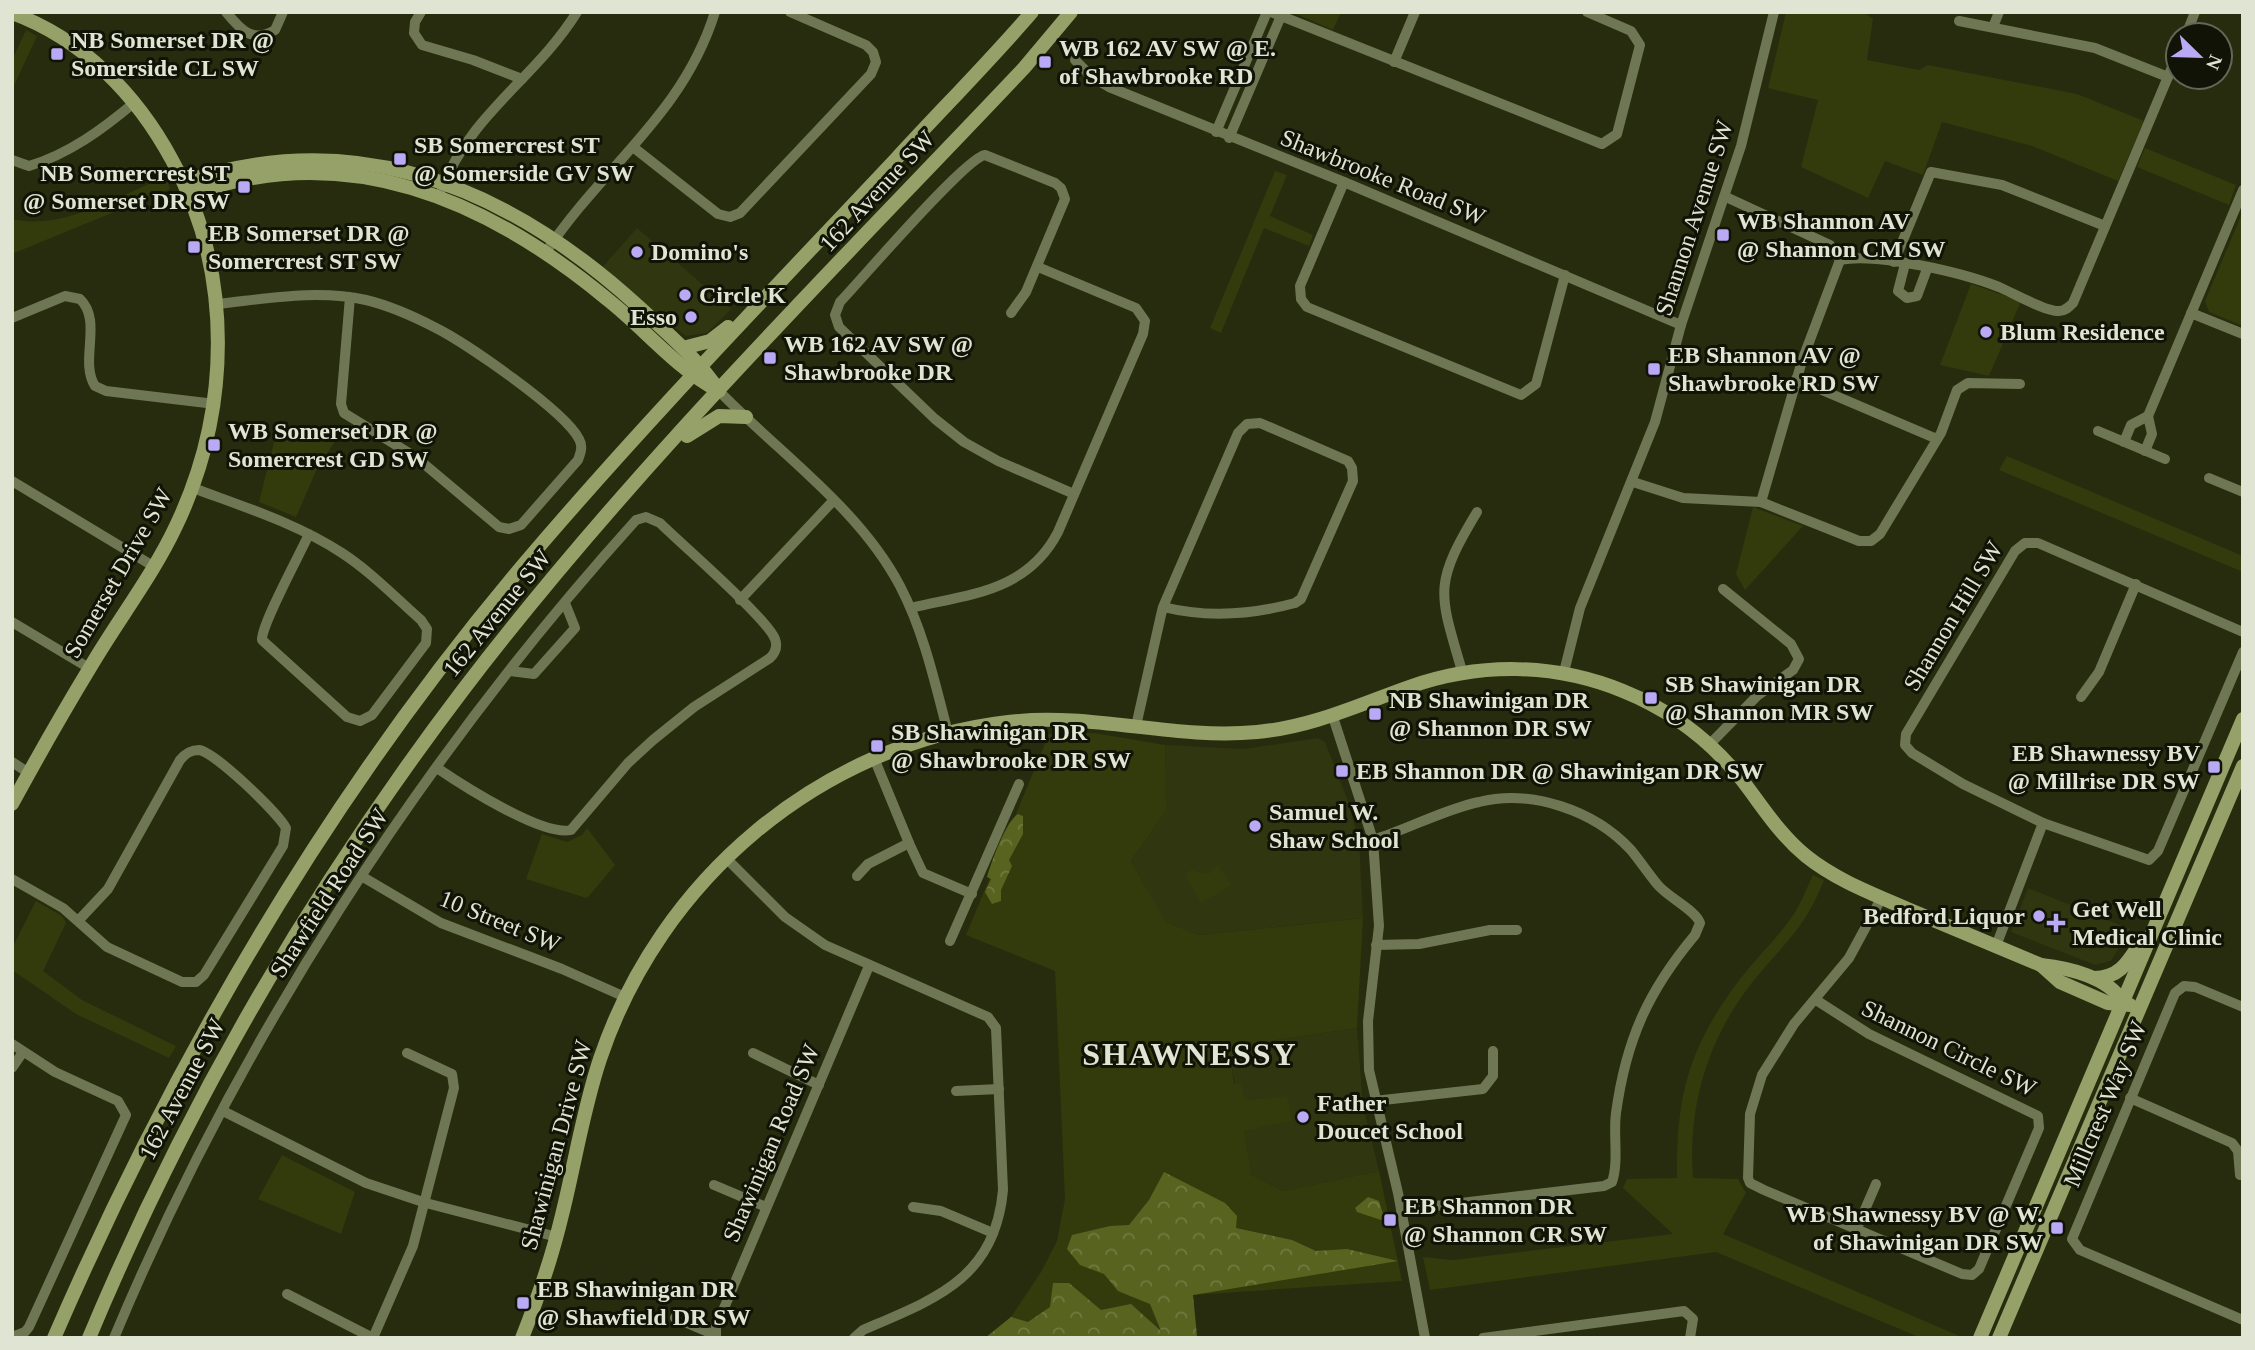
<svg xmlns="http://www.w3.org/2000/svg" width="2255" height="1350" font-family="Georgia,serif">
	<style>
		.built { fill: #30360f }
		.green { fill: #333a0c }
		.forest { fill: url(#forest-crowns) }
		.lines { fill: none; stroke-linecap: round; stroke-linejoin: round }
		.street { stroke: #6e7653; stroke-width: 10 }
		.secondary { stroke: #96a169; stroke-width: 14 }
		.poi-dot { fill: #baaaf6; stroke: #101306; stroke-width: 2.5 }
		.labels { text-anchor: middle; stroke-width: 6; stroke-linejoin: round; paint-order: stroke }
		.poi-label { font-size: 24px; font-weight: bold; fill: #e0e4d2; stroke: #101306; text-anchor: start }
		.street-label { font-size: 24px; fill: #e0e4d2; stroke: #101306 }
		.district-label { font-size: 32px; font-weight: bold; letter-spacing: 2px; fill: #e0e4d2; stroke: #101306 }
	</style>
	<defs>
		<pattern id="forest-crowns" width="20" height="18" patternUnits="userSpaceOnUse" patternTransform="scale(1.75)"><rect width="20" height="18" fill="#596320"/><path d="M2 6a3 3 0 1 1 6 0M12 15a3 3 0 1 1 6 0" fill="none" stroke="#717940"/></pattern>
	</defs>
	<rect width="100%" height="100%" fill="#262c0d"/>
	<g class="built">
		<path d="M637,228L731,309L707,333L686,336L600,270Z"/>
		<path d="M1318,738L1325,742L1348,801L1359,842L1363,918L1198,935L1165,922L1131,861L1167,810L1165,745L1244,749Z"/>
		<path d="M2028,888L2130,929L2111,961L2095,965L2011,932Z"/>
		<path d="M1357,1028L1363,1105L1379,1171L1283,1191L1252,1175L1232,1069L1250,1044Z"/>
	</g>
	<g class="green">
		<path d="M1292,12H1341L1333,30Z"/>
		<path d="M1786,12H1864L1873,19L1867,60L1919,70L1928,65L2077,94L2144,121L2118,181L2032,146L1942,122L1923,175L1885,161L1868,198L1801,167L1818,100L1768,88Z"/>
		<path d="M26,30L37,36L12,90V60Z"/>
		<path d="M2145,148L2236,185L2229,205L2137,167Z"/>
		<path d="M1275,171L1287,175L1270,216L1313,235L1309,246L1264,228L1221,333L1210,328Z"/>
		<path d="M166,177L170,189L12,254V219C63,231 119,195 166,177Z"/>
		<path d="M2243,211V326L2209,312L2205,301Z"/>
		<path d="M1971,284L2021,301L1989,376L1940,365Z"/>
		<path d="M335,427L342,430L316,471L296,517L259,502L274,442Z"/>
		<path d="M2007,456L2243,556V572L1999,470Z"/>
		<path d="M1753,507L1803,526L1745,590L1736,574Z"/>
		<path d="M1095,733L1165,745L1167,810L1131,861L1166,922L1199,935L1363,918L1357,1028L1250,1044L1232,1069L1234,1084L1241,1083L1244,1097L1248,1100L1287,1096L1292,1121L1244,1131L1252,1175L1283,1191L1379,1171L1402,1281L1193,1295L1195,1338H985L1011,1317L1041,1272L1057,1241L1065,1199L1055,971L966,935L1049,734Z"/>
		<path d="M587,828L615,865L589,896L586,898L526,879L542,834L567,842L582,835Z"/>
		<path d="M1218,865L1231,886L1201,903L1185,874L1191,870L1208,874Z"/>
		<path d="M1813,875L1824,880C1804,931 1783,944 1751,984C1707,1041 1688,1106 1693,1178L1738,1179L1746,1193L1723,1234L1964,1338H1921L1716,1252L1430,1290L1423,1257L1453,1260L1673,1234L1623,1188L1627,1179L1677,1178C1676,1094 1689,1047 1740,979C1756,958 1776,940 1791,918C1801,905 1806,889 1813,875Z"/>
		<path d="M36,901L62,916L66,923L43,971L82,1000L176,1046L169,1058L76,1014L12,970V948Z"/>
		<path d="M282,1155L355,1192L341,1234L258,1199Z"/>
	</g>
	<g class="forest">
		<path d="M1018,814L1023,816V834L1009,860L1012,866L1001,890V901L992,904L985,892L991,879L987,877C991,863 1006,821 1018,814Z"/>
		<path d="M1164,1172L1225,1203L1237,1216L1236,1228L1292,1240L1316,1251L1347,1249L1398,1261L1193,1295L1197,1336L1192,1338H985L1011,1317L1028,1322L1050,1307L1053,1283H1069L1101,1310L1131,1304L1161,1331L1150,1304L1118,1291L1104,1274L1080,1265L1067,1249L1072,1235L1110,1226L1129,1225L1149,1200Z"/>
		<path d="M1368,1197L1379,1201L1384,1217L1381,1220L1357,1212L1355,1208Z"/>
	</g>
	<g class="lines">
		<g class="street">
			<path d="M226,12C240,29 252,44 275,30L283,12"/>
			<path d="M421,12L415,22L414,33L422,45L473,60L522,79"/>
			<path d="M1271,12L1602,144L1617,134L1640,45L1631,31L1587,12"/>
			<path d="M1959,21L2095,48L2168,77"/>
			<path d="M1993,27L1999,12"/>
			<path d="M2186,35L2195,12"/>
			<path d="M1075,60L1092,77L1109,87L1344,182L1681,325"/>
			<path d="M1394,62L1415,12"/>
			<path d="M1216,132L1267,12"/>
			<path d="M1229,138L1281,16"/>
			<path d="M633,147L718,214L730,217L740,213L871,74L876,62L873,52L866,45L790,12"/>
			<path d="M12,160L29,166C69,154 103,129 135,102"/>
			<path d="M1344,182L1300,286L1301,299L1307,307L1521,395L1536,384L1565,275"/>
			<path d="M442,189C470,114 536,78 577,12"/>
			<path d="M1726,197L1830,245L1840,260L1802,361L1761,502"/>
			<path d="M546,252C603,166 683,115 715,12"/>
			<path d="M1840,260C1876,252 1964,273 1999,287C2013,293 2046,312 2059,311C2065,311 2069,307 2073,303L2178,53"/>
			<path d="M1894,262L1931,172L2002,185L2105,226"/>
			<path d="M1905,264L1898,291L1907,298L1917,296L1927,269"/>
			<path d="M217,304C266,299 316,289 366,300C391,306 413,316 436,328C466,343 565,411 579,439C583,446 581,452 578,460L521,525L509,529L499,527L417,458L344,413L341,404L350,297"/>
			<path d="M1011,313L1026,292L1065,199L1061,188L1055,183L985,155C965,158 862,279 840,302L835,315L839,327L935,419L964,442L998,461L1074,494"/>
			<path d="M2191,313L2243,334"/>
			<path d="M12,318L65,296L80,299C103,321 79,361 95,386L106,391L215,404"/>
			<path d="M1796,379L1937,439"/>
			<path d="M719,391C779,453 859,508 900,586C924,632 935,683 948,733"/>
			<path d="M2148,416L2243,190"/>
			<path d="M2098,431L2165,459"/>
			<path d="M2124,442L2131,425L2148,416L2152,434L2145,451"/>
			<path d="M2209,478L2243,492"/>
			<path d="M12,481L153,566"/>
			<path d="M1633,482L1683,498L1761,502L1859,541H1871L1880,534L1941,433L1957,390L1968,383L2020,384"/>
			<path d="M193,488C244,507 296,523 342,553C371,572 395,597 421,620L427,629L426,643L372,715L360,721L347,717L262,640C261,625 300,554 309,534"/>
			<path d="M740,600L833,501"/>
			<path d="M911,608C969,594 1027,592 1058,532L1143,334L1145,321L1136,308L1038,267"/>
			<path d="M12,622L89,668"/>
			<path d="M2243,632L2038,543H2025L2015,551L1906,734L1905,745L1912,753L1963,784L2043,823L2149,860L2158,851L2243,652"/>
			<path d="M510,671L534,674L575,628L565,603"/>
			<path d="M1462,671C1439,592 1433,585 1477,512"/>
			<path d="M1564,672L1580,608L1655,422L1681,325L1741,146L1774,12"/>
			<path d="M2081,697L2099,672L2136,584"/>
			<path d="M1333,717L1373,840L1379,926L1368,1021L1369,1070L1398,1193L1425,1338"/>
			<path d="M1136,726L1161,615L1163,607L1238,433L1247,424L1260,423L1348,461L1352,468L1353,481L1301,599L1295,603C1251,615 1208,618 1163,607"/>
			<path d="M1709,745L1757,696L1793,670L1799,659L1791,644L1723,589"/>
			<path d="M12,762L29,773"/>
			<path d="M1373,840C1409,829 1442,810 1479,802C1531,789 1594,810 1631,850C1640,861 1648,873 1657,884C1667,897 1696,910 1700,923L1695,935C1648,991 1626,1040 1616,1113C1613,1134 1619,1162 1612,1182L1604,1186L1401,1210"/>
			<path d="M909,843L923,873L972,894"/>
			<path d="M726,858L785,917L825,945L988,1017L996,1028L1003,1190C995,1279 935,1299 863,1330L854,1338"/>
			<path d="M857,876L868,864L909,843L874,758"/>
			<path d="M363,877L441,923L562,969L625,997"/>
			<path d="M12,879L63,908L107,947L182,982H196L204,975L283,846L286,828C278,813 215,752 199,750C190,750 185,754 180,760L108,889L78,921"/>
			<path d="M950,941L1019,784"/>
			<path d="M1376,945L1419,944L1490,930H1517"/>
			<path d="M1996,946L2043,823"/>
			<path d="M1816,1000L1869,1034L2038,1116L2039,1128L1979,1269L1972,1275L1962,1274L1764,1190L1750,1183L1748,1178L1750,1114L1762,1075L1794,1024L1849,958L1882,897"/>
			<path d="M2243,1007L2195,987L2184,986L2175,993L2072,1239L2080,1250L2243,1320"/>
			<path d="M12,1044L55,1072L118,1101L126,1115L29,1327L25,1332L12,1337"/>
			<path d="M753,1053L819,1085"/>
			<path d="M12,1068L23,1052"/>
			<path d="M956,1091L999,1089"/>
			<path d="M2130,1098L2232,1143L2238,1151L2240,1175"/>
			<path d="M1374,1101L1483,1089L1493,1076V1051"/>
			<path d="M223,1111L366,1183L426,1203L557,1237"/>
			<path d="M714,1185L766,1207"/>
			<path d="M913,1207L941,1211L993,1233"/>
			<path d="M1857,1228L1876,1184"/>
			<path d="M287,1294L373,1338"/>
			<path d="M675,1318L715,1335"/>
			<path d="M114,1338C237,1043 422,757 636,520L646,517L660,523C680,543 767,618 775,639C778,647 775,653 770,658L694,707L653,740L628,763L571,830C543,837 462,785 437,768"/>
			<path d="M373,1338L413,1246L454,1088L452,1074L407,1053"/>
			<path d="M716,1338V1327L869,966"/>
			<path d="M1483,1338L1684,1311L1693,1319L1690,1338"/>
		</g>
		<g class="secondary">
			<path d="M12,13C83,39 137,95 172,160C234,273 231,411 176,526C153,575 118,620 91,666C63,712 37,758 12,804"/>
			<path d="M184,182C357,124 509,188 639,307C668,334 697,358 719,391"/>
			<path d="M189,195C346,138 486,199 607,299C645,329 675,367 717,390"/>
			<path d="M683,348L710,341L728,327"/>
			<path d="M687,436L719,416L746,417"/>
			<path d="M2041,965L2060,982L2108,1003L2130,1005"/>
			<path d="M2094,978C2118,978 2127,964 2139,945"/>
			<path d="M54,1338C175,1059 327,797 524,564C643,424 770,293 896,159C941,110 988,63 1032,12"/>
			<path d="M89,1338C186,1106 311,890 463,690C632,468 833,270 1024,68L1071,12"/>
			<path d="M522,1338C538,1298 552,1257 562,1215C575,1163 583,1110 600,1059C660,880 819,744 1008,722C1093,712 1173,740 1257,732C1312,727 1358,705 1409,687C1480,662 1554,663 1623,691C1670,710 1711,741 1742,780C1763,807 1779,834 1806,856C1837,881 1876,895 1912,911C1955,929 1998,947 2041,965C2069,968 2108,977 2123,1002"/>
			<path d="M1980,1338L2243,719"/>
			<path d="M1999,1338L2243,766"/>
		</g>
	</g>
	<g class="poi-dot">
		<rect x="50" y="47" width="14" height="14" rx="3.5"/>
		<rect x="1038" y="55" width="14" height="14" rx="3.5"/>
		<rect x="393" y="152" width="14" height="14" rx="3.5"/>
		<rect x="237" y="180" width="14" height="14" rx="3.5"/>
		<rect x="1716" y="228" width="14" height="14" rx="3.5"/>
		<rect x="187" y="240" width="14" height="14" rx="3.5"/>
		<circle cx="637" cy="252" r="7"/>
		<circle cx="685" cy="295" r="7"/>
		<circle cx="691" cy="317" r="7"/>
		<circle cx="1986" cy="332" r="7"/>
		<rect x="763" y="351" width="14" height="14" rx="3.5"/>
		<rect x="1647" y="362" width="14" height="14" rx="3.5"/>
		<rect x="207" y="438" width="14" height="14" rx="3.5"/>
		<rect x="1644" y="691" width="14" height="14" rx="3.5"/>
		<rect x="1368" y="707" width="14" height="14" rx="3.5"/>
		<rect x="870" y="739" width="14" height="14" rx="3.5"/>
		<rect x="2207" y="760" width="14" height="14" rx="3.5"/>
		<rect x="1335" y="764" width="14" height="14" rx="3.5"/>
		<circle cx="1255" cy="826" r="7"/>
		<circle cx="2039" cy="916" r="7"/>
		<path d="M2052.5 912.5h7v7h7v7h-7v7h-7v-7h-7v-7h7z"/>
		<circle cx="1303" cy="1117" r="7"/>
		<rect x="1383" y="1213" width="14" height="14" rx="3.5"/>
		<rect x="2050" y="1221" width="14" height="14" rx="3.5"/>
		<rect x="516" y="1296" width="14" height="14" rx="3.5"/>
	</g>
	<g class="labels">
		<g class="poi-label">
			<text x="71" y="48">NB Somerset DR @<tspan x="71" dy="28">Somerside CL SW</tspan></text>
			<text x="1059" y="56">WB 162 AV SW @ E.<tspan x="1059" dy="28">of Shawbrooke RD</tspan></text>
			<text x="414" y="153">SB Somercrest ST<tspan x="414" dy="28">@ Somerside GV SW</tspan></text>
			<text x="230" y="181" text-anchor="end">NB Somercrest ST<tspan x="230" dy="28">@ Somerset DR SW</tspan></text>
			<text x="1737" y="229">WB Shannon AV<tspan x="1737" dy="28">@ Shannon CM SW</tspan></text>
			<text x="208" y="241">EB Somerset DR @<tspan x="208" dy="28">Somercrest ST SW</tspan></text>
			<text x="651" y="260">Domino's</text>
			<text x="699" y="303">Circle K</text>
			<text x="677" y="325" text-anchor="end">Esso</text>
			<text x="2000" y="340">Blum Residence</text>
			<text x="784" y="352">WB 162 AV SW @<tspan x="784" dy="28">Shawbrooke DR</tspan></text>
			<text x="1668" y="363">EB Shannon AV @<tspan x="1668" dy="28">Shawbrooke RD SW</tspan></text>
			<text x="228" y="439">WB Somerset DR @<tspan x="228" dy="28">Somercrest GD SW</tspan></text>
			<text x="1665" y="692">SB Shawinigan DR<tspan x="1665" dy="28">@ Shannon MR SW</tspan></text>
			<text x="1389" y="708">NB Shawinigan DR<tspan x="1389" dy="28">@ Shannon DR SW</tspan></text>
			<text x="891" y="740">SB Shawinigan DR<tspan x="891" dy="28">@ Shawbrooke DR SW</tspan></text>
			<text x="2200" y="761" text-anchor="end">EB Shawnessy BV<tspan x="2200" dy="28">@ Millrise DR SW</tspan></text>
			<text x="1356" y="779">EB Shannon DR @ Shawinigan DR SW</text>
			<text x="1269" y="820">Samuel W.<tspan x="1269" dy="28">Shaw School</tspan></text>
			<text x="2072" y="917">Get Well<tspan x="2072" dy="28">Medical Clinic</tspan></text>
			<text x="2025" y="924" text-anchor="end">Bedford Liquor</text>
			<text x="1317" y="1111">Father<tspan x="1317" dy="28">Doucet School</tspan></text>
			<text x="1404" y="1214">EB Shannon DR<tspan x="1404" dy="28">@ Shannon CR SW</tspan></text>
			<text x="2043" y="1222" text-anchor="end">WB Shawnessy BV @ W.<tspan x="2043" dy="28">of Shawinigan DR SW</tspan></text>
			<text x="537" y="1297">EB Shawinigan DR<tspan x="537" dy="28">@ Shawfield DR SW</tspan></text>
		</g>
		<g class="street-label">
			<text transform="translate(1383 177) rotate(22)" y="8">Shawbrooke Road SW</text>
			<text transform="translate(877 191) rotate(-47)" y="8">162 Avenue SW</text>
			<text transform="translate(1694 218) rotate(-72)" y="8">Shannon Avenue SW</text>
			<text transform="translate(118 573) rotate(-60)" y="8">Somerset Drive SW</text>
			<text transform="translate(497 613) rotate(-51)" y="8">162 Avenue SW</text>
			<text transform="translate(1953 616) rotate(-59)" y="8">Shannon Hill SW</text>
			<text transform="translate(329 893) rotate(-57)" y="8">Shawfield Road SW</text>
			<text transform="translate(500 921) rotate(22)" y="8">10 Street SW</text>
			<text transform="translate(1949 1048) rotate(26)" y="8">Shannon Circle SW</text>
			<text transform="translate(182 1089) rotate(-62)" y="8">162 Avenue SW</text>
			<text transform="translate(2105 1104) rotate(-67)" y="8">Millcrest Way SW</text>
			<text transform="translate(771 1143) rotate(-67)" y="8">Shawinigan Road SW</text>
			<text transform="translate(556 1145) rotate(-75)" y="8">Shawinigan Drive SW</text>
		</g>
		<g class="district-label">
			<text x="1190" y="1065">SHAWNESSY</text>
		</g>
	</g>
	<rect width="2255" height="1350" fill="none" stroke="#e0e4d2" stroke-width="28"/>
	<g transform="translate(2199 56) rotate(113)"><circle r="33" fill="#101306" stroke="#636758" stroke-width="2"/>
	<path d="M0-5L12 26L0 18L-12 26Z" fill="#baaaf6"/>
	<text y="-10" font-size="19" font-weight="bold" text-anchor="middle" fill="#e0e4d2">N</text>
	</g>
</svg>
